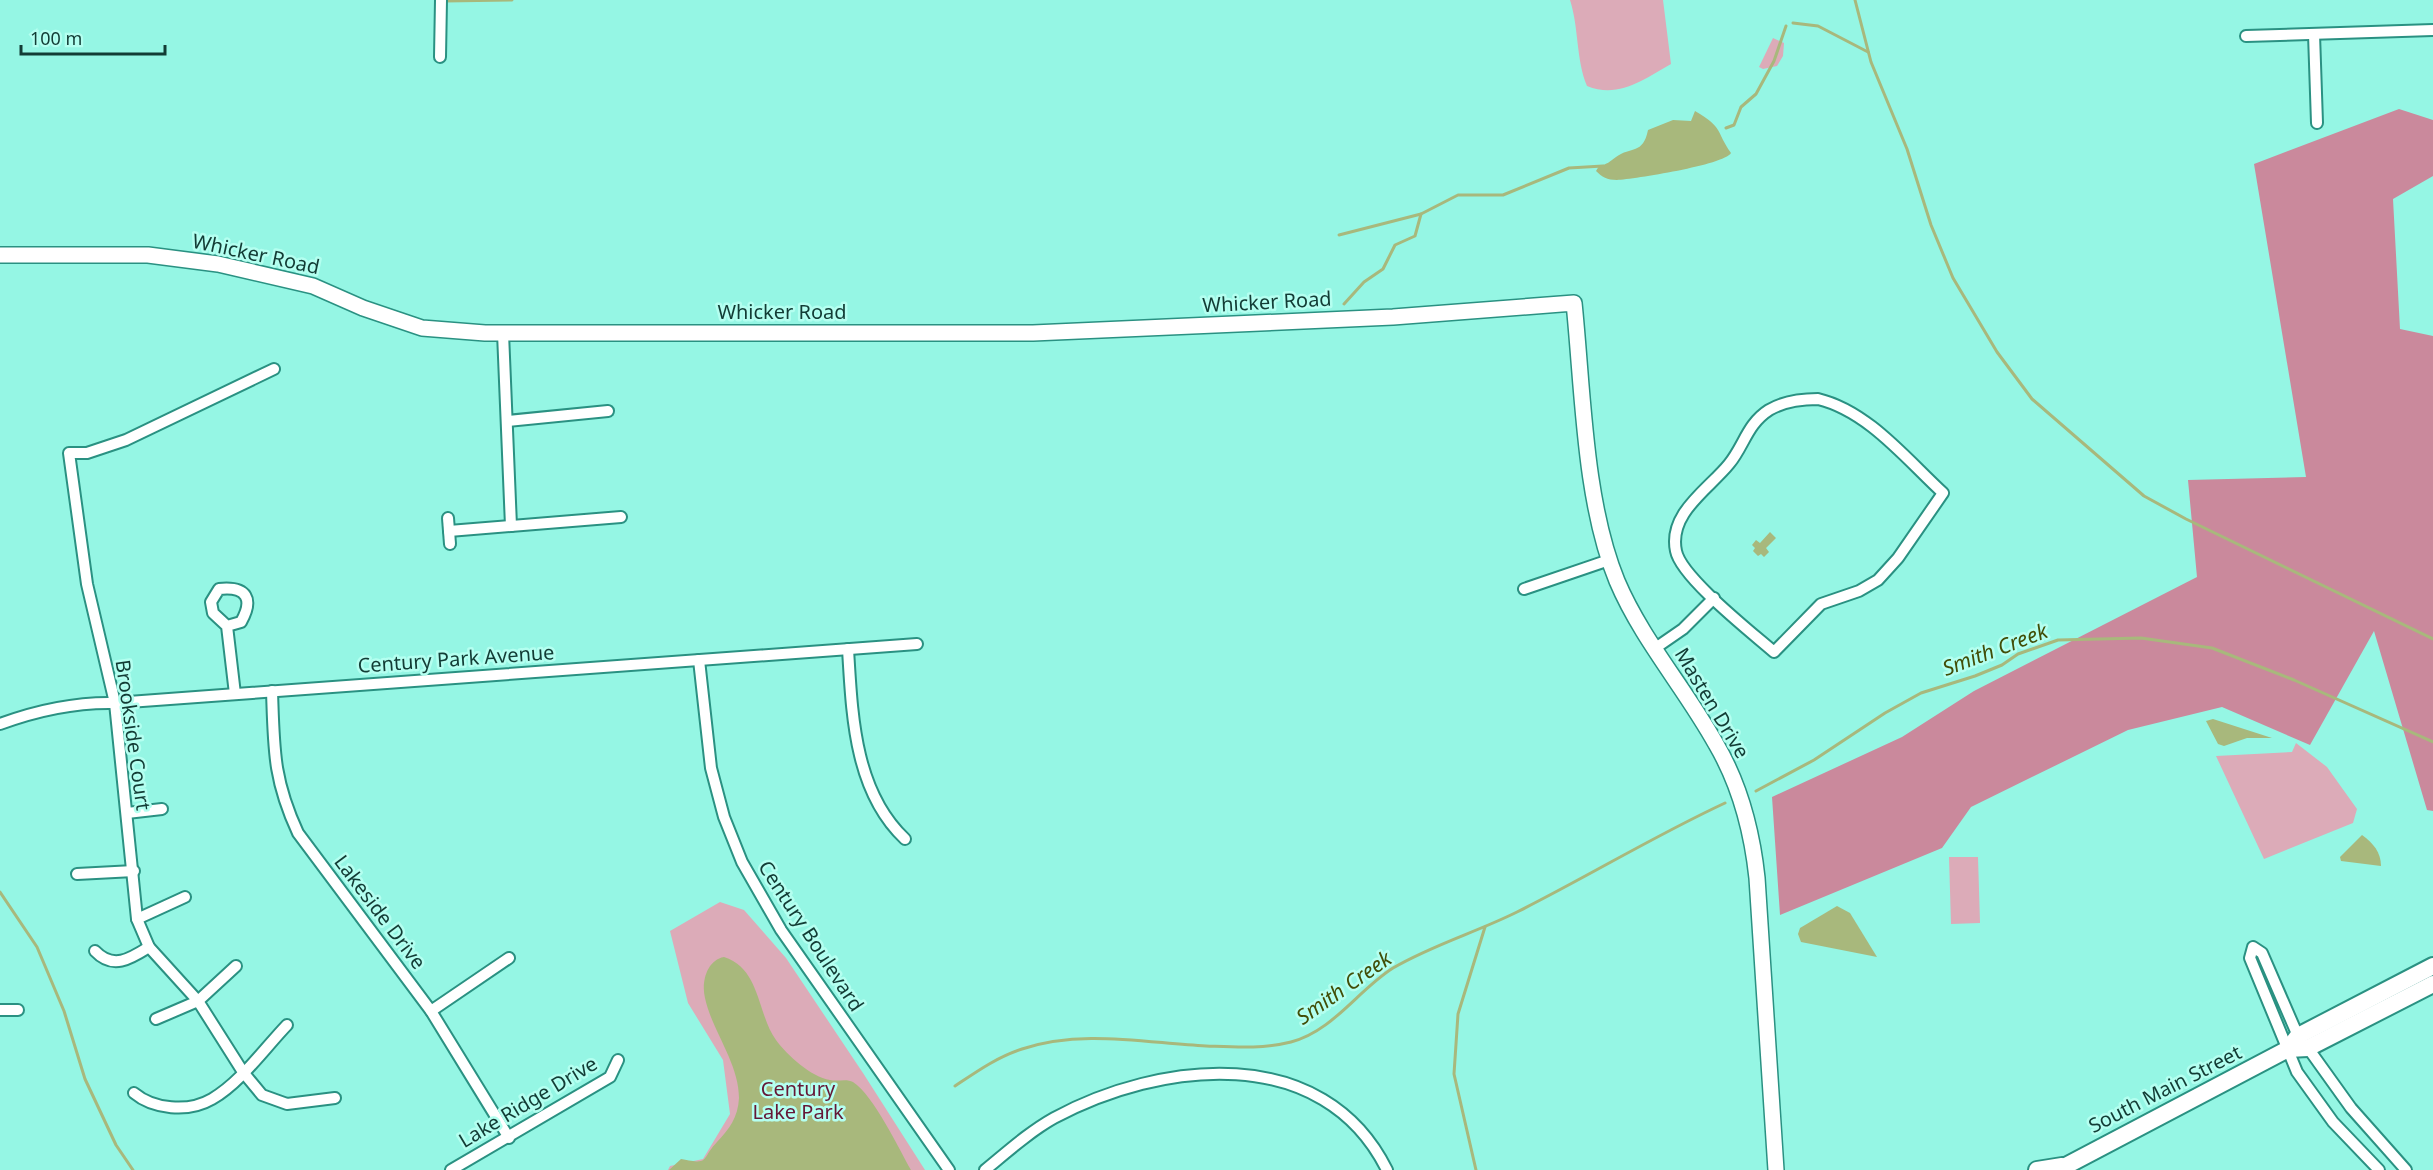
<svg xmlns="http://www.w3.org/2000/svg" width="2433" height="1170" font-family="'Noto Sans',sans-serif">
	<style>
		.green { fill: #dcabb8 }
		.forest { fill: #ca899c }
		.water { fill: #a8b87c }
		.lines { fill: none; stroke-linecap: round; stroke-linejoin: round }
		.stream { stroke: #a8b87c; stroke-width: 3 }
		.street-casing { stroke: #2a9182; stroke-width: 14 }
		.secondary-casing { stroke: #2a9182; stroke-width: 18 }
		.primary-casing { stroke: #2a9182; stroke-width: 20 }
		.street { stroke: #fff; stroke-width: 10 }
		.secondary { stroke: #fff; stroke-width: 15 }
		.primary { stroke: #fff; stroke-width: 16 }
		.labels { text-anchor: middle; stroke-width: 5; stroke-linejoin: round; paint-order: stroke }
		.street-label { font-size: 20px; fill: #123c35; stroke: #b4fff0 }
		.park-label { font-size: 20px; fill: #651736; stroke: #b4fff0 }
		.water-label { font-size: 21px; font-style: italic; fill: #414e08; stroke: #b4fff0 }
	</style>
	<rect width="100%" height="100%" fill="#95f6e4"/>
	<g class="green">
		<path d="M1570,0H1663L1671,64C1644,79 1619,99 1587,86C1576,60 1579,28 1570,0Z"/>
		<path d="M1773,38L1784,43L1783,56L1777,66L1763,69L1759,67Z"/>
		<path d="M2296,743L2327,767L2357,809L2353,823L2264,859L2216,756L2292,752Z"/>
		<path d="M1978,857L1980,923L1951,924L1949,857Z"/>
		<path d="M720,902L744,910L786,958L863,1073L925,1170H668L670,1166L703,1159L730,1114L723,1060L688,1003L670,931Z"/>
	</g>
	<path class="forest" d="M2399,109L2433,120V176L2393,199L2400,329L2433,336V811L2427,810L2374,631L2310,745L2222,707L2128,730L1971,807L1942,848L1780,915L1772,797L1902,737L1974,691L2197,577L2188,480L2306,477L2254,164Z"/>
	<g class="water">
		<path d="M1695,111C1724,128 1715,130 1731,153C1724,165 1634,179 1617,180C1607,180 1602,177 1596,171L1599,166C1608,164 1609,162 1616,157C1631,146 1643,155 1648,130L1673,120L1691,121Z"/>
		<path d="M1770,532L1776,538L1766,548L1769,552L1764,557L1761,554L1758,556L1753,551L1755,548L1752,545L1756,540L1760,543Z"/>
		<path d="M2213,719L2272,738H2247L2224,746L2218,744L2206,721Z"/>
		<path d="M2362,835C2373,843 2381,852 2381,866L2341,861L2340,857Z"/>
		<path d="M1837,906L1850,913L1877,957L1801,942L1798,934L1800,928Z"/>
		<path d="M724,957C761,969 757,1014 776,1040C787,1055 811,1077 830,1080C838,1082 846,1078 853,1082C874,1096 898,1147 911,1170H669L681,1159C711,1165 700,1160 717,1142C729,1129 738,1118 739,1098C739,1063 712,1031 705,998C701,982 707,960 724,957Z"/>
	</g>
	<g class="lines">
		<g class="stream">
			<path d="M1855,0L1871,62L1907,149L1931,225L1953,278L1997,352L2032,399L2144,496L2186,519L2433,639"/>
			<path d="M445,1L512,0"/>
			<path d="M1793,23L1818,26L1868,52"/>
			<path d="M1726,128L1734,125L1741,107L1756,94L1774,61L1786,26"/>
			<path d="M1339,235L1421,214"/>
			<path d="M1344,304L1364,282L1383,269L1395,245L1415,236L1421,214L1458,195H1503L1569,168L1603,166"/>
			<path d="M1756,791L1814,760L1885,713L1921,693L1975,676L2002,665L2018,654L2058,640L2141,638L2212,648L2294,680L2433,742"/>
			<path d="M0,892L37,947L64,1011L85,1079L116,1145L133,1170"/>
			<path d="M955,1086C976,1072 997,1057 1022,1049C1081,1029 1146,1043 1206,1046C1235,1047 1263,1049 1291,1042C1333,1031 1358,990 1393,968C1432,945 1477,932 1517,912C1587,877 1654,836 1725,803"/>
			<path d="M1476,1170L1454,1074L1458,1014L1485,927"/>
		</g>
		<g class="street-casing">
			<g id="street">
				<path d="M2314,34L2317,123"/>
				<path d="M2246,36L2433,30"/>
				<path d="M440,57L441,0"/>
				<path d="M503,333L511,526"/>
				<path d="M274,369L126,440L87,453H69L87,584L115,703L137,919L149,947L198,1001L243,1072L262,1095L287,1104L335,1098"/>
				<path d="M1818,399C1868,411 1906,459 1943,493L1898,558L1878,580L1859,591L1821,604L1774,652C1751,632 1681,577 1676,551C1668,513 1709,489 1729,464C1744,446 1747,424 1769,410C1784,401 1800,399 1818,399Z"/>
				<path d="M507,421L608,411"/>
				<path d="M448,518L450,544"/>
				<path d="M449,531L621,517"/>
				<path d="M1524,589L1609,560"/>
				<path d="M227,626L241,622C254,599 247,586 219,589L211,602L213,613L227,626L235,694"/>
				<path d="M848,649C852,714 854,791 905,839"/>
				<path d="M1654,649L1683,629L1714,598"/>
				<path d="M699,660L711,768L724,817L742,862L781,930L949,1170"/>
				<path d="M272,691C274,749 273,779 298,833L431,1011L509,1138"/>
				<path d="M0,724C38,710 75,702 115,703L917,644"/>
				<path d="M127,813L162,809"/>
				<path d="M77,874L134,871"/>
				<path d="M137,919L185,897"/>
				<path d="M95,951C113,970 130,959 149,947"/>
				<path d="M0,1010H18"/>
				<path d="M431,1011L509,958"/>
				<path d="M156,1019L198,1001L236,966"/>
				<path d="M2298,1036L2262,953L2253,947L2250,958L2297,1072L2333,1122L2379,1170"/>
				<path d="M2308,1048L2351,1108L2406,1170"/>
				<path d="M134,1093C153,1109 188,1113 212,1099C241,1082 264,1049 287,1025"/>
				<path d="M451,1170L610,1077L618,1060"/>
				<path d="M985,1170C1007,1152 1029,1132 1054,1118C1160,1061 1323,1041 1387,1170"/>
			</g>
		</g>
		<g class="secondary-casing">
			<path id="secondary" d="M0,255H148L218,264L313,286L363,308L422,328L485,333H1033L1393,317L1574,303C1583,390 1584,501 1617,581C1642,640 1685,688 1716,744C1740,785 1752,831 1757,878L1776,1170"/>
		</g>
		<g class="primary-casing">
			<g id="primary">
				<path d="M2288,1049L2298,1036L2433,966"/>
				<path d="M2037,1170L2062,1166"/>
				<path d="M2058,1170L2288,1049L2308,1048L2433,984"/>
			</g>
		</g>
		<use href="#street" class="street"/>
		<use href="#secondary" class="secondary"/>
		<use href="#primary" class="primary"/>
	</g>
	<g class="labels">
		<g class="street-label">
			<text transform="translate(256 254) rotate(12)" y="7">Whicker Road</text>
			<text transform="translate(1267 302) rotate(-3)" y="7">Whicker Road</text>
			<text x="782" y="319">Whicker Road</text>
			<text transform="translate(456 659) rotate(-4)" y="7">Century Park Avenue</text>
			<text transform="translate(1712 703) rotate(59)" y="7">Masten Drive</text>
			<text transform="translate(133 735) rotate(82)" y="7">Brookside Court</text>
			<text transform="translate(380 912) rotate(53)" y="7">Lakeside Drive</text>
			<text transform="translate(811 936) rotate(57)" y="7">Century Boulevard</text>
			<text transform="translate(2165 1089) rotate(-27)" y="7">South Main Street</text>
			<text transform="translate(528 1102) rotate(-31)" y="7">Lake Ridge Drive</text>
		</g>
		<g class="park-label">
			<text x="798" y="1096">Century<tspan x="798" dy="23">Lake Park</tspan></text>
		</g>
		<g class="water-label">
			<text transform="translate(1995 650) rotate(-21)" y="7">Smith Creek</text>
			<text transform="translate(1344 988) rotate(-35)" y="7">Smith Creek</text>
		</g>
	</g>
	<path d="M21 45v9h144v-9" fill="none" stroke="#123c35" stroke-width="3"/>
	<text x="30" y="45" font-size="18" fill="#123c35" stroke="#b4fff0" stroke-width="4.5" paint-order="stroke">100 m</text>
</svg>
